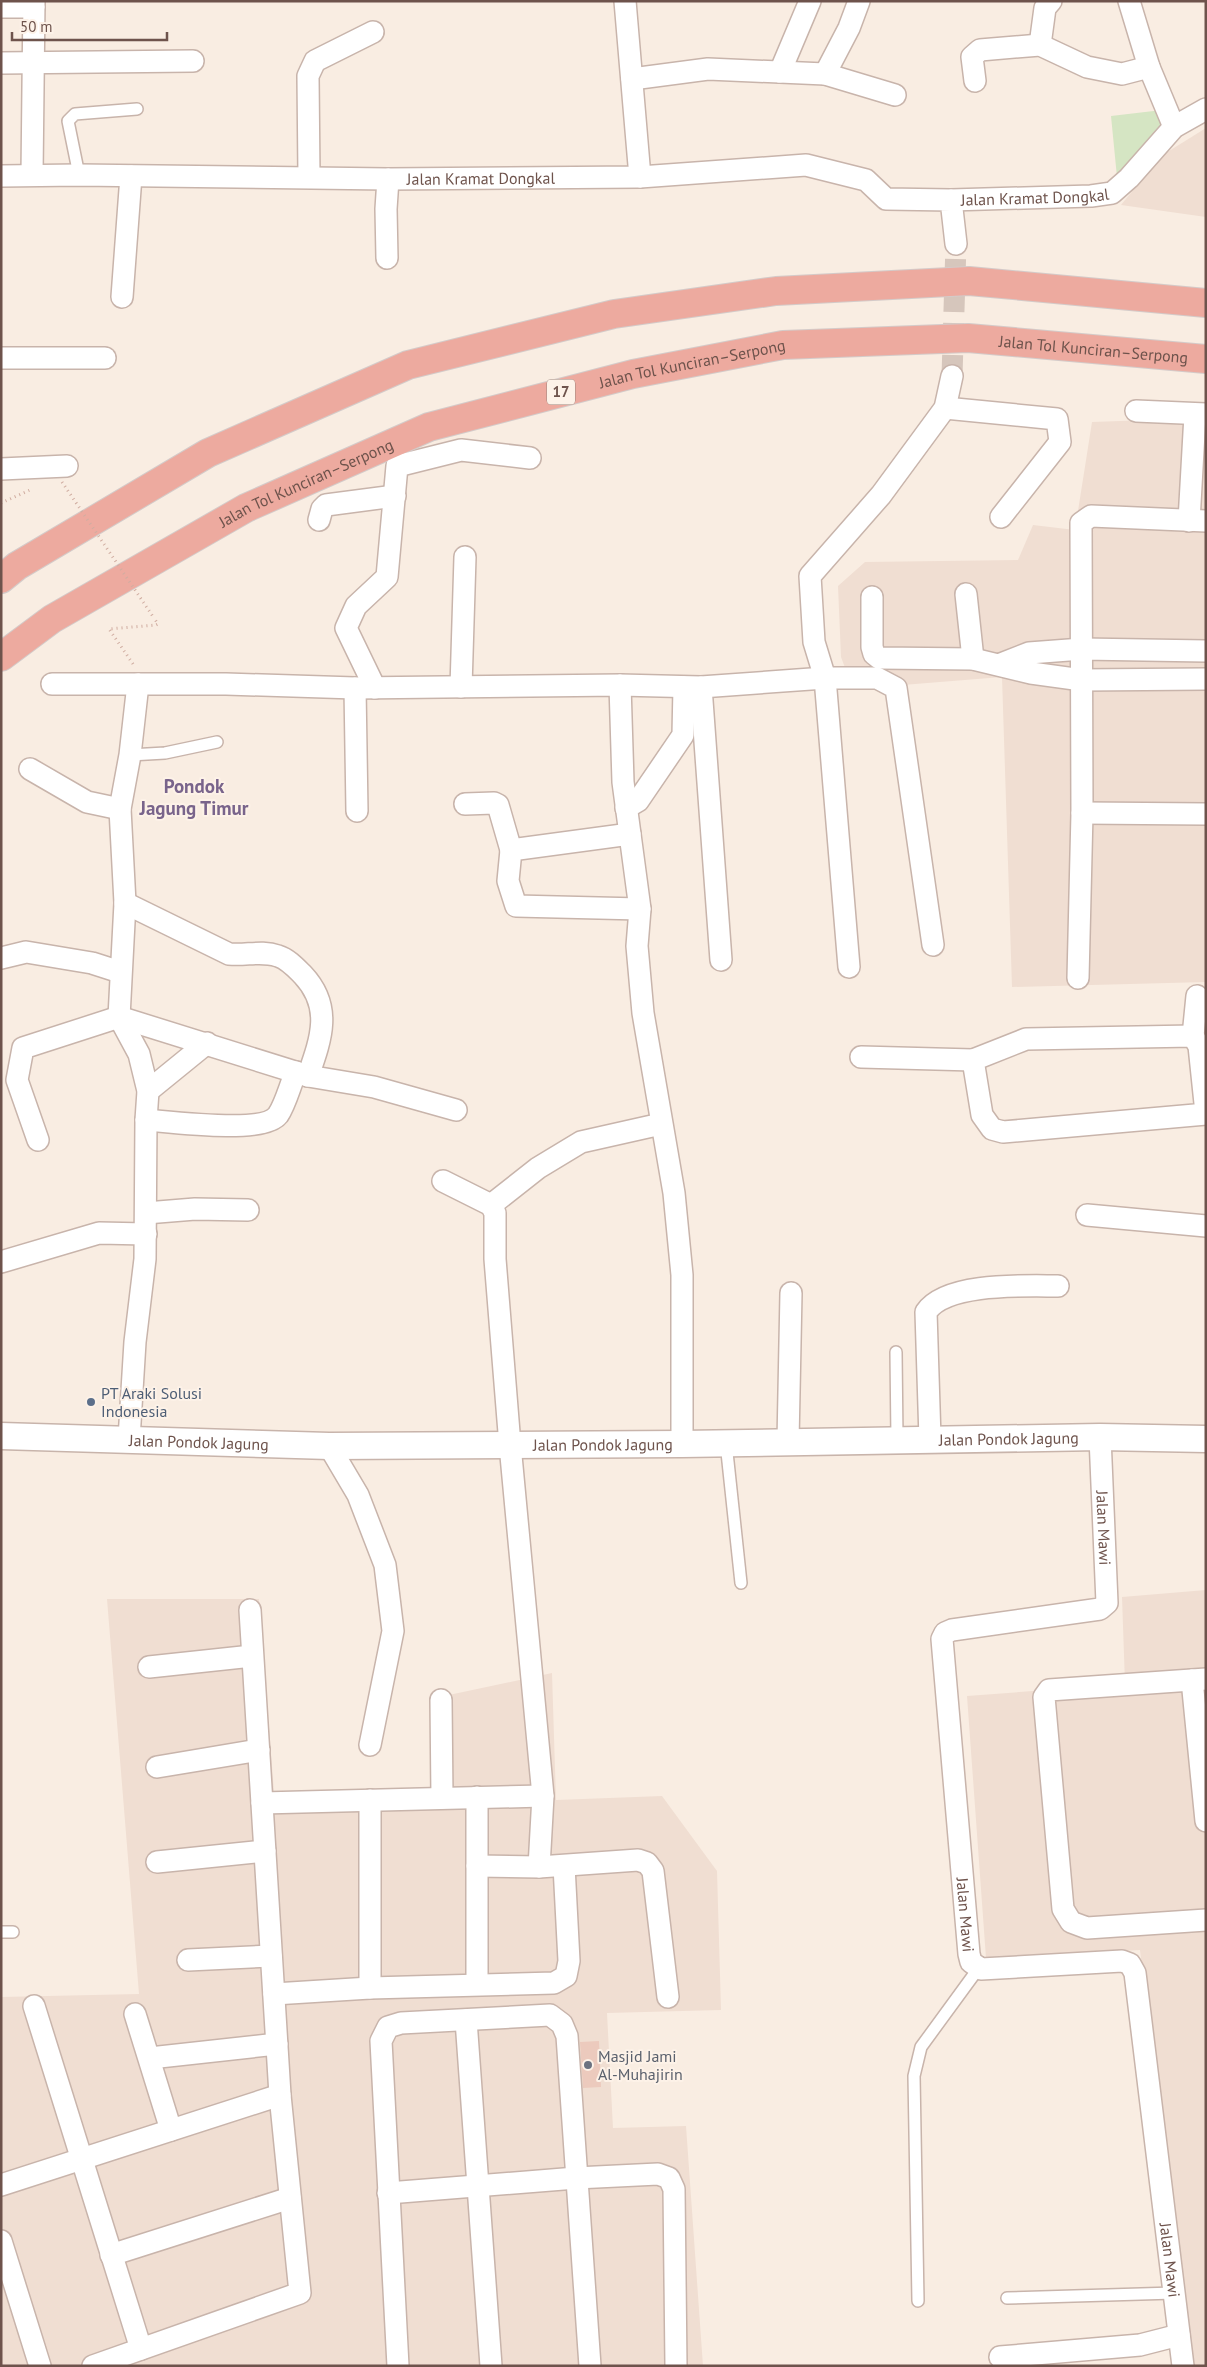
<svg xmlns="http://www.w3.org/2000/svg" width="1207" height="2367" font-family="'PT Sans',sans-serif">
	<style>
		.residential { fill: #f0ded2 }
		.green { fill: #d5e5c3 }
		.building { fill: #eccabd }
		.lines { fill: none; stroke-linecap: round; stroke-linejoin: round }
		.minor-tunnel { stroke: #d6c6bc; stroke-width: 21; stroke-dasharray: 21 11; stroke-linecap: butt }
		.service-casing { stroke: #c8b4ab; stroke-width: 14 }
		.minor-casing { stroke: #c8b4ab; stroke-width: 24 }
		.tertiary-casing { stroke: #c8b4ab; stroke-width: 29 }
		.motorway-casing { stroke: #d4cbc9; stroke-width: 30 }
		.path { stroke: #d0ada1; stroke-width: 3; stroke-dasharray: 1 4; stroke-linecap: butt }
		.service { stroke: #fff; stroke-width: 11 }
		.minor { stroke: #fff; stroke-width: 21 }
		.tertiary { stroke: #fff; stroke-width: 26 }
		.motorway { stroke: #edaa9f; stroke-width: 28 }
		.path-bridge { stroke: #d0ada1; stroke-width: 3; stroke-dasharray: 1 4; stroke-linecap: butt }
		.service-dot { fill: #5c6f8a; stroke: #fdf2e8; stroke-width: 2 }
		.worship-dot { fill: #6b7280; stroke: #fdf2e8; stroke-width: 2 }
		.labels { text-anchor: middle; stroke-width: 4; stroke-linejoin: round; paint-order: stroke }
		.shield { fill: #fdf2e8; stroke: #99837b; stroke-width: 1 }
		.shield-label { font-size: 15px; font-weight: bold; fill: #6e534c }
		.street-label { font-size: 16px; fill: #6e534c; stroke: #fdf2e8 }
		.service-label { font-size: 16px; fill: #4e5e75; stroke: #fdf2e8; text-anchor: start }
		.worship-label { font-size: 16px; fill: #5b616d; stroke: #fdf2e8; text-anchor: start }
		.quarter-label { font-size: 19px; font-weight: bold; fill: #79648b; stroke: #fdf2e8 }
	</style>
	<rect width="100%" height="100%" fill="#f9ede2"/>
	<g class="residential">
		<path d="M1206,128V217L1121,205L1161,156Z"/>
		<path d="M1206,418V982L1012,987L1002,677L853,689L841,657L838,586L865,562L1018,560L1033,525L1075,530L1092,422Z"/>
		<path d="M1206,1590V2366H1189L1140,1950L986,1958L967,1696L1125,1684L1122,1597Z"/>
		<path d="M107,1599H259L274,1792L433,1789L430,1699L552,1673L556,1800L662,1796L717,1871L721,2010L607,2013L613,2128L686,2126L703,2366H1V1997L139,1994Z"/>
	</g>
	<path class="green" d="M1162,110L1168,124L1143,146L1117,177L1111,116Z"/>
	<path class="building" d="M599,2041L601,2087L583,2088L580,2042Z"/>
	<g class="lines">
		<path class="minor-tunnel" d="M952,376L956,244"/>
		<g class="service-casing">
			<g id="service">
				<path d="M79,175L68,121L75,114L137,109"/>
				<path d="M130,755L165,753L217,742"/>
				<path d="M896,1352L897,1439"/>
				<path d="M726,1443L741,1583"/>
				<path d="M1,1932H13"/>
				<path d="M1007,2298L1174,2293"/>
				<path d="M918,2301L914,2076L921,2047L978,1969"/>
			</g>
		</g>
		<g class="minor-casing">
			<g id="minor">
				<path d="M625,1L640,177"/>
				<path d="M1129,1L1149,67L1174,127"/>
				<path d="M1,7H34"/>
				<path d="M1040,45L1045,8L1051,1"/>
				<path d="M1,63L193,61"/>
				<path d="M780,72L810,1"/>
				<path d="M825,74L849,28L859,1"/>
				<path d="M632,79L708,69L825,74L895,95"/>
				<path d="M975,81L972,57L980,50L1040,45L1087,67L1122,74L1149,67"/>
				<path d="M32,174L34,1"/>
				<path id="s1" d="M1,176L79,175L388,179L640,177L806,165L866,180L886,199L951,200L956,244"/>
				<path d="M309,177L308,76L315,61L373,32"/>
				<path id="s2" d="M951,200L1091,196L1112,193L1129,178L1174,127L1206,109"/>
				<path d="M387,258L386,209L388,179"/>
				<path d="M122,297L131,176"/>
				<path d="M1,358H105"/>
				<path d="M945,408L1057,419L1060,442L1001,517"/>
				<path d="M1136,411L1206,414"/>
				<path d="M1,469L67,466"/>
				<path d="M319,520L322,509L326,505L395,496"/>
				<path d="M1189,521L1195,415"/>
				<path d="M966,594L973,659"/>
				<path d="M872,597V647L874,654L879,658L973,659L1031,673L1082,680L1206,679"/>
				<path d="M1001,664L1029,653L1082,649L1206,651"/>
				<path d="M52,684H226L355,688L620,685L701,687L825,678H877L896,688L933,945"/>
				<path d="M620,685L623,782L640,909L637,946L643,1013L674,1193L682,1275V1444"/>
				<path d="M461,687L465,557"/>
				<path d="M701,687L721,960"/>
				<path d="M355,688L357,811"/>
				<path d="M375,688L346,628L356,606L387,577L397,466L461,450L530,458"/>
				<path d="M30,769L87,802L120,809"/>
				<path d="M465,804L494,803L498,805L511,850"/>
				<path d="M626,808L638,801L683,735L684,687"/>
				<path d="M1082,813L1206,814"/>
				<path d="M630,834L511,850L508,881L516,906L640,909"/>
				<path d="M125,903L229,954C246,956 261,950 278,956C288,959 296,968 303,975C333,1007 321,1039 308,1076"/>
				<path d="M1,958L26,952L92,963L120,972"/>
				<path d="M849,967L825,678L814,642L810,576L881,495L945,408L952,376"/>
				<path d="M1078,978L1082,813L1081,523L1091,516L1206,521"/>
				<path d="M1193,1036L1197,996"/>
				<path d="M861,1057L973,1060"/>
				<path d="M148,1091L207,1043"/>
				<path d="M1206,1113L1199,1046L1193,1036L1026,1039L973,1060L982,1115L992,1129L1003,1132L1206,1114"/>
				<path d="M146,1120C171,1122 264,1134 278,1115C286,1103 290,1085 296,1072"/>
				<path d="M38,1140L17,1080L23,1048L119,1017L308,1076L374,1087L456,1110"/>
				<path d="M443,1181L491,1205L495,1213V1259L510,1445L543,1796L539,1867"/>
				<path d="M491,1205L538,1168L581,1142L661,1124"/>
				<path d="M146,1213L195,1209L248,1210"/>
				<path d="M1087,1215L1206,1226"/>
				<path d="M1,1262L99,1233L146,1234"/>
				<path id="s3" d="M1100,1437L1107,1603L1100,1609L952,1630L945,1633L942,1639L969,1954L971,1962L981,1969L1122,1961L1130,1964L1135,1973L1183,2366"/>
				<path d="M129,1439L135,1342L145,1259L146,1120L148,1091L139,1054L119,1017L125,903L120,809L130,755L138,684"/>
				<path d="M930,1439L926,1312C946,1282 1025,1286 1058,1286"/>
				<path d="M788,1441L791,1293"/>
				<path d="M329,1446L358,1495L385,1565L393,1631L370,1745"/>
				<path d="M149,1667L252,1656"/>
				<path d="M1206,1679L1049,1690L1044,1697L1063,1909L1071,1922L1087,1928L1206,1920"/>
				<path d="M1192,1680L1206,1821"/>
				<path d="M441,1700L442,1798"/>
				<path d="M157,1767L259,1750"/>
				<path d="M477,1797V1984"/>
				<path d="M262,1803L543,1796"/>
				<path d="M157,1862L265,1851"/>
				<path d="M477,1866L539,1867L638,1860L647,1863L653,1871L668,1997"/>
				<path d="M188,1960L271,1956"/>
				<path d="M370,1988V1800"/>
				<path d="M274,1994L370,1988L554,1983L566,1976L569,1961L564,1866"/>
				<path d="M34,2006L141,2349"/>
				<path d="M135,2014L171,2130"/>
				<path d="M466,2020L491,2366"/>
				<path d="M150,2058L277,2044"/>
				<path d="M1,2185L280,2095"/>
				<path d="M388,2193L576,2178L658,2174L669,2178L674,2189L676,2366"/>
				<path d="M1,2241L40,2366"/>
				<path d="M111,2255L290,2198"/>
				<path d="M1000,2357L1140,2345L1179,2335"/>
				<path d="M93,2366L300,2293L280,2095L250,1610"/>
				<path d="M398,2366L381,2041L388,2027L401,2023L550,2015L562,2024L567,2036L590,2366"/>
			</g>
		</g>
		<g class="tertiary-casing">
			<g id="tertiary">
				<path id="s4" d="M1,1436L329,1446L682,1444L1100,1437L1206,1439"/>
			</g>
		</g>
		<g class="motorway-casing">
			<g id="motorway">
				<path d="M1,579L17,566L208,453L408,365L614,314L776,291L969,281L1206,303"/>
				<path id="s5" d="M1,657L52,619L246,508L429,427L633,374L783,345L968,338L1206,359"/>
			</g>
		</g>
		<g class="path">
			<path d="M1,503L30,490"/>
			<path d="M133,664L109,629L156,625L158,624L154,618"/>
		</g>
		<use href="#service" class="service"/>
		<use href="#minor" class="minor"/>
		<use href="#tertiary" class="tertiary"/>
		<use href="#motorway" class="motorway"/>
		<path class="path-bridge" d="M62,482L154,618"/>
	</g>
	<circle class="service-dot" cx="91" cy="1402" r="5"/>
	<circle class="worship-dot" cx="588" cy="2065" r="5"/>
	<g class="labels">
		<rect class="shield" x="547" y="379.5" width="28" height="25" rx="4"/>
		<g class="shield-label">
			<text x="561" y="397">17</text>
		</g>
		<g class="street-label">
			<text dy="6" stroke="none"><textPath href="#s1" startOffset="480">Jalan Kramat Dongkal</textPath></text>
			<text dy="6" stroke="none"><textPath href="#s2" startOffset="84">Jalan Kramat Dongkal</textPath></text>
			<text dy="6" stroke="none"><textPath href="#s5" startOffset="1162">Jalan Tol Kunciran–Serpong</textPath></text>
			<text dy="6" stroke="none"><textPath href="#s5" startOffset="758">Jalan Tol Kunciran–Serpong</textPath></text>
			<text dy="6" stroke="none"><textPath href="#s5" startOffset="352">Jalan Tol Kunciran–Serpong</textPath></text>
			<text dy="6" stroke="none"><textPath href="#s4" startOffset="1008">Jalan Pondok Jagung</textPath></text>
			<text dy="6" stroke="none"><textPath href="#s4" startOffset="198">Jalan Pondok Jagung</textPath></text>
			<text dy="6" stroke="none"><textPath href="#s4" startOffset="602">Jalan Pondok Jagung</textPath></text>
			<text dy="6" stroke="none"><textPath href="#s3" startOffset="91">Jalan Mawi</textPath></text>
			<text dy="6" stroke="none"><textPath href="#s3" startOffset="616">Jalan Mawi</textPath></text>
			<text dy="6" stroke="none"><textPath href="#s3" startOffset="1125">Jalan Mawi</textPath></text>
		</g>
		<g class="service-label">
			<text x="101" y="1399">PT Araki Solusi<tspan x="101" dy="18">Indonesia</tspan></text>
		</g>
		<g class="worship-label">
			<text x="598" y="2062">Masjid Jami<tspan x="598" dy="18">Al-Muhajirin</tspan></text>
		</g>
		<g class="quarter-label">
			<text x="194" y="793">Pondok<tspan x="194" dy="22">Jagung Timur</tspan></text>
		</g>
	</g>
	<rect width="1207" height="2367" fill="none" stroke="#6e534c" stroke-width="5"/>
	<path d="M12 32v8h155v-8" fill="none" stroke="#6e534c" stroke-width="2.5"/>
	<text x="20" y="32" font-size="15" fill="#6e534c" stroke="#fdf2e8" stroke-width="4" paint-order="stroke">50 m</text>
</svg>
